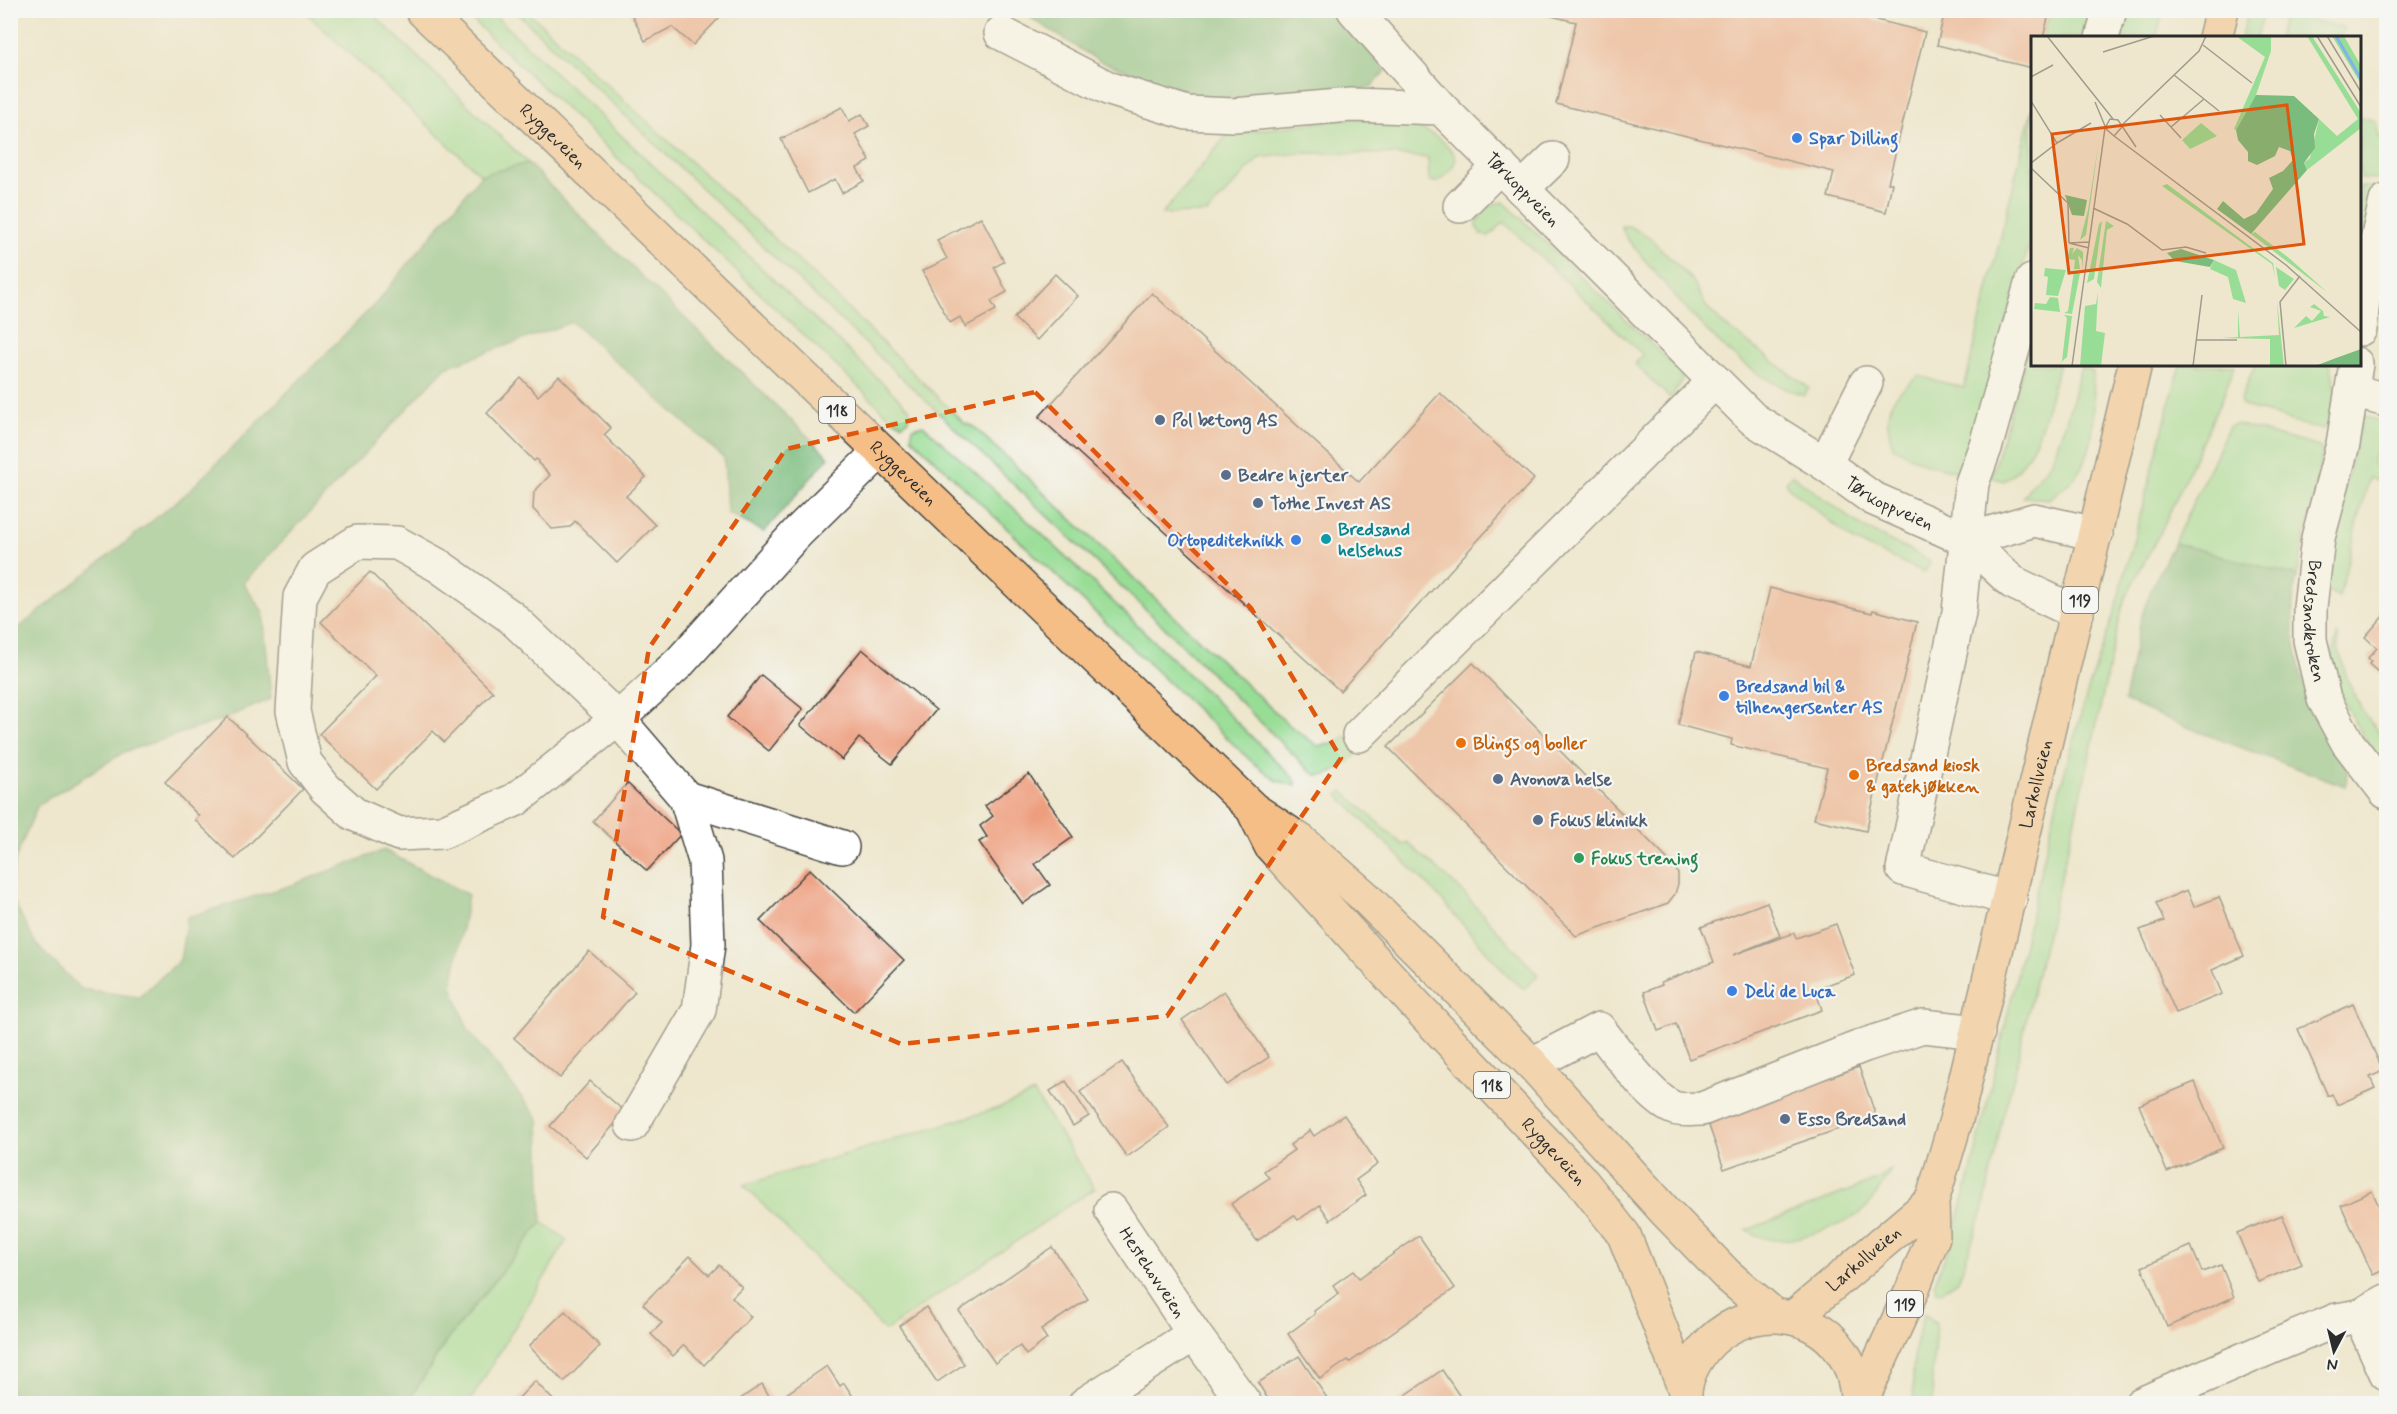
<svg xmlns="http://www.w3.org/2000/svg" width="2397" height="1414" font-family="Mynerve,sans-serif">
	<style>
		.green { fill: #98dd95; stroke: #628460; stroke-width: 1.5 }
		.forest { fill: #7abc7e; stroke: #527454; stroke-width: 1.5 }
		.building { fill: #ee9e7e }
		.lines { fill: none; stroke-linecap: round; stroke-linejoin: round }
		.minor-casing { stroke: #484743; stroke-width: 36 }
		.major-casing { stroke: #484743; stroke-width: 36 }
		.minor { stroke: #fff; stroke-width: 33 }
		.major { stroke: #f6be87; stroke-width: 33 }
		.marked { fill: none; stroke: #df570e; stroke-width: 4.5; stroke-dasharray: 12 8; stroke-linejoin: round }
		.shop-dot { fill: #3f7fe0; stroke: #f6f6f2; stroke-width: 2 }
		.service-dot { fill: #5c6f8a; stroke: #f6f6f2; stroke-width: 2 }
		.culture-dot { fill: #0f9aa8; stroke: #f6f6f2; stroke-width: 2 }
		.food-dot { fill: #e8710a; stroke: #f6f6f2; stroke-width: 2 }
		.leisure-dot { fill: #2e9e5b; stroke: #f6f6f2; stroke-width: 2 }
		.labels { text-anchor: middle; stroke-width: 4.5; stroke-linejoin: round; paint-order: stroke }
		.shield { fill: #f6f6f2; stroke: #686867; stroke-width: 1.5 }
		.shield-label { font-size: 16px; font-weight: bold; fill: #2b2b2b }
		.street-label { font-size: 18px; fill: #2b2b2b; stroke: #f6f6f2 }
		.shop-label { font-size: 18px; font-weight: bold; fill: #366cbe; stroke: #f6f6f2; text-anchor: start }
		.service-label { font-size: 18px; font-weight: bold; fill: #4e5e75; stroke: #f6f6f2; text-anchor: start }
		.culture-label { font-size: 18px; font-weight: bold; fill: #0d838f; stroke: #f6f6f2; text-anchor: start }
		.food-label { font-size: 18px; font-weight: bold; fill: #c56008; stroke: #f6f6f2; text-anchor: start }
		.leisure-label { font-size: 18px; font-weight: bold; fill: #27864d; stroke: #f6f6f2; text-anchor: start }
		.inset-river { fill: none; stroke: #82b2ed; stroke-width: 3 }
		.inset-road { fill: none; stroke: #a09c8d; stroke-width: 1.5 }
		.view { fill: #df570e; fill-opacity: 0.15; stroke: #df570e; stroke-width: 3 }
		.inset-edge { fill: none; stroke: #2b2b2b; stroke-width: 3 }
	</style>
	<rect width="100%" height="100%" fill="#f6f6f2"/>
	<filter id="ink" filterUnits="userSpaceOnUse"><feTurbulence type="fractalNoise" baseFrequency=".0167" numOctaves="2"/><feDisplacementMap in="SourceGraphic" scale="12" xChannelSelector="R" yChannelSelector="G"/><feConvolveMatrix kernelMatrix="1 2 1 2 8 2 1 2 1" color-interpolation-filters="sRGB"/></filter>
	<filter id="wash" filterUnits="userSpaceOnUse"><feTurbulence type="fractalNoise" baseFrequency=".008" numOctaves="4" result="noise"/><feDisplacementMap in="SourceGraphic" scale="24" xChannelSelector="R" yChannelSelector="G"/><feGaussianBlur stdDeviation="1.35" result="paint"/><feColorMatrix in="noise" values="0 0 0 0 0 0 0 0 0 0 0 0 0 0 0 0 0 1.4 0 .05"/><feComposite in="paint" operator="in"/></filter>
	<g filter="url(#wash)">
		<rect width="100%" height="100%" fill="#eee7ce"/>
		<g class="green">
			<path d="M304,11H370L528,163L481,175Z"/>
			<path d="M463,11H490L910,409L908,420L902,424L891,418Z"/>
			<path d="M515,11H527L814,275L964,423L974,427L1289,725L1318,746L1338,743L1345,736L1361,751C1351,759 1332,779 1317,775C1313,774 1308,769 1305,766L1163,626Z"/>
			<path d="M2050,11H2095L2088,37L2043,38Z"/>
			<path d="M2120,11H2164L2156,37L2113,38Z"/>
			<path d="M2248,11H2264L2257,37H2241Z"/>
			<path d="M2295,16L2344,28L2341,37H2278L2283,18Z"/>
			<path d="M2032,108V235L1963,473L1923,463L1893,447C1881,411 1889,397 1919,376L1964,388Z"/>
			<path d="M2360,117L2376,121L2379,137L2386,138V180L2360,179Z"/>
			<path d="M1352,118C1385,119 1442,124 1456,159L1451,170L1438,182L1429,181L1428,158L1387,154L1301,153L1259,158L1207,213L1162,214L1228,134Z"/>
			<path d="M2360,187L2381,188L2365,232L2360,237Z"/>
			<path d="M1504,202L1675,367L1682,377L1681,383L1670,398L1635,364L1643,355L1504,222L1489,236L1482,235L1476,227C1480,212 1488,204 1504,202Z"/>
			<path d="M1621,226H1629L1648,236L1693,281L1706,306L1723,324L1809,388L1804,395C1731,375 1675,294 1627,239Z"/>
			<path d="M2032,337V364L2059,365C2047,403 2040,459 2003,481L1991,477Z"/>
			<path d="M2330,364C2337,387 2334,405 2328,427L2321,429L2310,427L2242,405L2240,401L2255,365Z"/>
			<path d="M2180,365H2235L2224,394L2161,531L2125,598L2115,637L2085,778L2029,1007L2015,1073L2002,1120L1983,1211L1958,1281L1941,1292L1937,1291L1934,1284L1953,1236L1971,1173L2059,792L2087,693L2115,610Z"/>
			<path d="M2081,366L2093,372C2094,407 2099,453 2071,481C2065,487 2056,493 2049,499L2023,497L2030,486L2051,463L2068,415Z"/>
			<path d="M2363,416L2384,422L2372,464L2386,468V482L2369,478L2339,597L2324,589L2338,512Z"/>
			<path d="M2236,424L2319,447L2323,451L2297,576L2174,543L2229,426Z"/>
			<path d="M923,425C1051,540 1175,660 1296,781V786L1276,780L1251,761L911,437L913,428Z"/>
			<path d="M1792,475L1864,528L1929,560L1930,564L1924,572L1854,541L1787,486L1786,482Z"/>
			<path d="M2338,634V647L2347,679L2362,710L2386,743V768C2361,734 2318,678 2338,634Z"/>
			<path d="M1343,791L1403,845L1408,843L1459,888L1538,975L1524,989L1508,976L1431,888L1338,795Z"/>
			<path d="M1034,1093L1095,1189L1075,1201L885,1331L744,1185L998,1108Z"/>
			<path d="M1892,1168C1883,1183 1874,1202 1860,1213C1845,1225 1796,1241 1777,1240C1765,1240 1756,1236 1747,1230L1879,1179Z"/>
			<path d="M542,1222L567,1240L469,1403L407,1404L447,1340Z"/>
			<path d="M1924,1313L1936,1324L1932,1375L1933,1403H1914C1911,1367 1914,1348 1924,1313Z"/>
		</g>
		<g class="forest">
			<path d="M1020,11H1337L1386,71L1372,86L1344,95L1211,100L1099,61Z"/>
			<path d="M528,163C625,264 729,359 829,457L764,532L727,513L724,458L572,322L446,367L243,583L263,612L271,699L224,719L124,752L38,805L16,857L11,888V634L187,493L377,302L481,175Z"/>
			<path d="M2174,543L2297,576C2282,636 2309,724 2349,770L2345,786L2202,733L2124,701L2141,618L2152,587Z"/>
			<path d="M384,850L468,895L452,986L468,1030L539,1119L542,1222L447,1340L407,1403H11V897L36,944L81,989L139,997L180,960L187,917L292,885Z"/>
		</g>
		<g id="blocks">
			<g class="building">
				<path d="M629,10H714L721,16L693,45L672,27L645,41Z"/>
				<path d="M793,10H811L800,17Z"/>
				<path d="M1544,10H1836L1925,32L1888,183H1892L1886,212L1828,197L1834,172L1556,104L1576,22L1543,14Z"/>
				<path d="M1945,10H2050L2043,38H2032V68L1937,45Z"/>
				<path d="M842,107L849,121L862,114L869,126L855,134L870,161L857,168L864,181L842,193L835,179L808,193L781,139Z"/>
				<path d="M981,217L1004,262L994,267L1007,292L991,301L996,310L965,327L960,317L950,323L922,271L947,259L937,240Z"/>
				<path d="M1055,274L1078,296L1037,340L1014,318Z"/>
				<path d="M1152,293L1359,482L1440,393L1534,479L1340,691L1039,417Z"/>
				<path d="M559,376L611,428L604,435L646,477L626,496L655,525L617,563L575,521L570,527L552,529L533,509L534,492L550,475L538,463L539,461L536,459L534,461L487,413L521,378L538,396Z"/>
				<path d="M370,572L493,692L444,742L433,731L376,789L319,734L376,676L321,622Z"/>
				<path d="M1770,588L1872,613L1873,610L1917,622L1866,831L1814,819L1827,768L1731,745L1732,739L1678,725L1696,652L1751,666Z"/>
				<path d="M2386,613V679L2369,664L2371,661L2368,658L2377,648L2365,637Z"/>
				<path d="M862,649L936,710L892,764L859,738L842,760L800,725Z"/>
				<path d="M1473,663L1675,867L1678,874V884L1675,894L1668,903L1576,936L1388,747Z"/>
				<path d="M761,675L803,709L769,751L727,717Z"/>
				<path d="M228,717L303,789L235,859L195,820L199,816L165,782Z"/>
				<path d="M1029,774L1073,837L1035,864L1050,885L1023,904L979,842L987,837L980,826L993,816L985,806Z"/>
				<path d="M627,783L681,834L647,871L593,821Z"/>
				<path d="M810,869L904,960L854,1012L760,921Z"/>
				<path d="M2187,890L2194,907L2219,897L2244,956L2212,970L2222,994L2176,1013L2140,930L2164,921L2156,903Z"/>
				<path d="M1767,902L1780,936L1733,955L1794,933L1796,938L1836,924L1855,975L1815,989L1822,1010L1689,1059L1676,1024L1658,1031L1644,992L1662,985L1661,982L1714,962L1701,927Z"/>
				<path d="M589,951L635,992L560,1078L514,1038Z"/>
				<path d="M1224,991L1269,1057L1227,1085L1182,1020Z"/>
				<path d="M2353,1004L2383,1071L2370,1077L2375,1088L2337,1105L2332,1094L2328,1096L2298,1029Z"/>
				<path d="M1122,1062L1169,1127L1127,1157L1080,1092Z"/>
				<path d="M1859,1067L1876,1116L1724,1169L1707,1120Z"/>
				<path d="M590,1081L625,1112L586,1157L550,1126Z"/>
				<path d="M1066,1081L1089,1116L1073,1126L1050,1091Z"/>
				<path d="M2195,1082L2223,1148L2167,1172L2139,1105Z"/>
				<path d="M1344,1115L1378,1164L1356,1180L1366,1195L1330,1220L1320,1205L1298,1220L1294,1215L1257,1241L1231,1204L1269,1178L1264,1171L1294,1150L1290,1145L1310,1130L1314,1136Z"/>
				<path d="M2372,1191L2383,1215L2386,1214V1269L2373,1275L2341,1205Z"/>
				<path d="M2282,1215L2302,1264L2258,1282L2237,1233Z"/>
				<path d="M1419,1236L1455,1288L1350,1362L1348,1360L1320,1379L1288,1334L1315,1314L1314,1311L1339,1293L1333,1285L1353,1271L1359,1278Z"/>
				<path d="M2191,1246L2202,1272L2221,1265L2234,1297L2167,1327L2142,1267Z"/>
				<path d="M1052,1247L1088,1299L1041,1330L1047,1339L1026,1355L1020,1346L995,1363L959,1311Z"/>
				<path d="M690,1256L709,1275L719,1265L742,1287L732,1297L751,1317L704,1365L684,1345L673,1356L651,1334L662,1323L643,1304Z"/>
				<path d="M926,1307L964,1364L937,1382L899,1326Z"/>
				<path d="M565,1311L600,1346L564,1382L529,1346Z"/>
				<path d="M1299,1356L1327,1398L1318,1404H1271L1258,1383Z"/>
				<path d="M827,1366L840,1386L844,1383L858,1404H777L776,1401Z"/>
				<path d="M1442,1370L1465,1404H1393Z"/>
				<path d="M535,1381L557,1404H513Z"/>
				<path d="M762,1384L774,1404H733Z"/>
			</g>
		</g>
	</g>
	<g filter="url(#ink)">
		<use href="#blocks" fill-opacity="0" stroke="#484743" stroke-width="1.5"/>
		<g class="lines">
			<g class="minor-casing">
				<g id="minor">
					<path d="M1354,10L1441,108"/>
					<path id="s1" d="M1001,33L1110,89L1187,113L1234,115L1351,105L1441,108L1753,419L1825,464L1872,498L1967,540L2012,582L2077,613"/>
					<path d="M2102,38L2110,10"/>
					<path d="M1522,189L1553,159"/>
					<path d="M1460,206L1500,166"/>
					<path d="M2360,329L2363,301L2386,201"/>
					<path id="s2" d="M2356,364L2343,444L2318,538L2310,607V640L2324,699L2348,743L2386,792"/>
					<path d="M2353,391L2386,400"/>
					<path d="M1825,464L1866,383"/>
					<path d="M1967,540L2034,520L2096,534"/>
					<path d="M1359,735L1715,381"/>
					<path d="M686,798L842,847"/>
					<path d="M2010,899L1903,869L1959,612L1972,483L1986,445L2032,281"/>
					<path d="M1532,1064L1599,1029C1615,1049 1651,1100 1674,1108C1682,1111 1693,1109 1702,1109L1865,1045L1923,1026L1978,1032"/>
					<path d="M632,1125L699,1010L708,945L705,861L686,798L618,719L511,617L439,566L397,543L357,542L315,569L300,597L293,711L305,762L325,788L354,814L399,834L442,832L515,800L618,719L679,663L797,533L880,451"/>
					<path id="s3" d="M1111,1210L1194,1334L1245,1404"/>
					<path d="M2386,1301L2360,1316L2386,1373"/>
					<path d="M1085,1404L1194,1334"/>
					<path d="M2141,1404L2274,1346L2337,1320L2360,1316"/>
				</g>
			</g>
			<g class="major-casing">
				<g id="major">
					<path id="s4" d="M422,10L1253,809L1301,841L1364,896L1532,1064L1665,1211L1727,1275L1774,1315"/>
					<path d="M2215,38L2222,10"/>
					<path id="s5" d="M1255,814L1271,846L1412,1001L1580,1179L1624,1235L1685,1390"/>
					<path id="s6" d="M1793,1318L1932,1201"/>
					<path d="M1685,1399C1684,1381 1693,1363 1704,1349C1739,1306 1809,1303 1842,1352C1853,1367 1856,1385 1858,1404"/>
					<path id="s7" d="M1860,1404L1913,1288L1933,1237L1932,1201L1956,1120L2135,364"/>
				</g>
			</g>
			<use href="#minor" class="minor"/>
			<use href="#major" class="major"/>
		</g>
	</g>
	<path d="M0 0H2397V1414H0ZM1035,392L1251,608L1341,758L1167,1016L901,1044L603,917L649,648L786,449Z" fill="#eee7ce" fill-opacity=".55" fill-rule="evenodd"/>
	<path class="marked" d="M1035,392L1251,608L1341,758L1167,1016L901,1044L603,917L649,648L786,449Z"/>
	<g class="shop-dot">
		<circle cx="1797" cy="138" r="6"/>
		<circle cx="1296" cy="540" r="6"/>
		<circle cx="1724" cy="696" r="6"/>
		<circle cx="1732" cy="991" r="6"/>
	</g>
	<g class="service-dot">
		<circle cx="1160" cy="420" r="6"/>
		<circle cx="1226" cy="475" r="6"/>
		<circle cx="1258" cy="503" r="6"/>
		<circle cx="1498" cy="779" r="6"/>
		<circle cx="1538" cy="820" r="6"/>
		<circle cx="1785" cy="1119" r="6"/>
	</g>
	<circle class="culture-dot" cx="1326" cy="539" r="6"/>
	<g class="food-dot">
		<circle cx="1461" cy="743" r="6"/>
		<circle cx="1854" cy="775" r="6"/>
	</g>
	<circle class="leisure-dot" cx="1579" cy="858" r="6"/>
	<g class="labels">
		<g class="shield">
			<rect x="819" y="397" width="36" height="26" rx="4.5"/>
			<rect x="2062" y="587" width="36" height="26" rx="4.5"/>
			<rect x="1474" y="1072" width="36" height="26" rx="4.5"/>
			<rect x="1887" y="1291" width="36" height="26" rx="4.5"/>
		</g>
		<g class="shield-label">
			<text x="837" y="416">118</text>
			<text x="2080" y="606">119</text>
			<text x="1492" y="1091">118</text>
			<text x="1905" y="1310">119</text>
		</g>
		<g class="street-label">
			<text dy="6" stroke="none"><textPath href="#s4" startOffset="182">Ryggeveien</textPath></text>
			<text dy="6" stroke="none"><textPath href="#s1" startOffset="573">Tørkoppveien</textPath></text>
			<text dy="6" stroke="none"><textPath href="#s4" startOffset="668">Ryggeveien</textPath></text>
			<text dy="6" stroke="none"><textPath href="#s1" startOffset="1059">Tørkoppveien</textPath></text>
			<text dy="6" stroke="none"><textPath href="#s2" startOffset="262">Bredsandkroken</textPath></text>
			<text dy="6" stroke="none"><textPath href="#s7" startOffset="648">Larkollveien</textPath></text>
			<text dy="6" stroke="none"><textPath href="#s5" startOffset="452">Ryggeveien</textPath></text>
			<text dy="6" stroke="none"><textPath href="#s6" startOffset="92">Larkollveien</textPath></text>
			<text dy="6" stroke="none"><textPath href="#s3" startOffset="75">Hestehovveien</textPath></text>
		</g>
		<g class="shop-label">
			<text x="1809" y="144">Spar Dilling</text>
			<text x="1284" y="546" text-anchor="end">Ortopediteknikk</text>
			<text x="1736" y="692">Bredsand bil &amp;<tspan x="1736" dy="21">tilhengersenter AS</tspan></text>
			<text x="1744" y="997">Deli de Luca</text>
		</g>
		<g class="service-label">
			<text x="1172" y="426">Pol betong AS</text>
			<text x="1238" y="481">Bedre hjerter</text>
			<text x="1270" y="509">Tothe Invest AS</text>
			<text x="1510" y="785">Avonova helse</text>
			<text x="1550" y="826">Fokus klinikk</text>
			<text x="1797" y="1125">Esso Bredsand</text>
		</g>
		<g class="culture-label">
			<text x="1338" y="535">Bredsand<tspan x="1338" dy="21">helsehus</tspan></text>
		</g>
		<g class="food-label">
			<text x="1473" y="749">Blings og boller</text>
			<text x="1866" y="771">Bredsand kiosk<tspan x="1866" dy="21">&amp; gatekjøkken</tspan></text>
		</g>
		<g class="leisure-label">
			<text x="1591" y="864">Fokus trening</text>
		</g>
	</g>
	<g transform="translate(2031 36)">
		<rect width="330" height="330" fill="#eee7ce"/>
		<path d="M205,0H240V15L225,59L205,94L203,93L234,21ZM276,0H281L330,77V92L276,134L273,127L279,122L288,83L306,100L327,83ZM301,0H313L330,30V48ZM170,87L186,100L159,113L151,104ZM68,104L55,199L49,204L57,174ZM136,148L242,227L244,240L241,228L131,150ZM71,185L63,243L56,247L68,188ZM75,185L83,190L76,194L70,252L66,246ZM224,196L258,222L296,256L220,198ZM39,212H43L41,218L46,212L52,216V234L51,224L47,219L49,233H43L44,224L36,223ZM183,224L205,234L215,267L202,263L197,241L179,233ZM245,231L263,243L254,254L248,250ZM14,232L35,234L27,260L15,259L17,241L13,240ZM43,235L49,237L41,278L33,277L37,275ZM67,256L65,295L74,297L70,330H49L54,270L65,268ZM19,261L27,262L29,276L3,273L4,267L15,268ZM246,265L253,330H239V303L190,302L207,301V274L209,301L248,299ZM283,268L292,275L293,280L299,281L263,292L275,280L281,285L290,275L279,271ZM33,279L41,280L38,305L36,321L27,329L31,325L36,282Z" fill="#98dd95"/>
		<path d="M225,59L263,60L288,83L283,98L284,112L273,127L276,134L220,198L186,173L192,165L213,183L225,177L242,153L238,142L252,135L262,124L259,115L248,111L244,120L226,129L217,125V116L207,104L205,94ZM34,159L56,164L53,180L41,179ZM150,213L183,224L179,231L144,225L136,217ZM330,313V330H284L305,322Z" fill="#7abc7e"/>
		<path class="inset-river" d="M305,0L330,43"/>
		<path class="inset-road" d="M16,0L82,83M286,0L330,71M296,0L330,56M172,9L221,47M72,16L123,0M143,39L188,75M0,41L22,29M0,65L26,107L0,127M64,66L74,90M129,79L150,102M91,89L168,15L175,0M91,91L83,100L74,92L79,83L87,84L105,111M140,91L173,63M83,100L255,229L330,296M26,107L60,87M0,132L37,167L38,207M62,172L96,188L131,214L155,211L175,217M38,207L58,212M38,207L58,206M166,304H206M41,330L74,92M162,330L171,259M255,330L249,266L269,240"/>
		<path class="view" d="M256,69L273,208L38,237L21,98Z"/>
		<rect width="330" height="330" class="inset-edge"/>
	</g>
	<rect width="2397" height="1414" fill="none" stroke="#f6f6f2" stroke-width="36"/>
	<g transform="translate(2334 1351) rotate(187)" stroke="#f6f6f2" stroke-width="4.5" paint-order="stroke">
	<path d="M0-4.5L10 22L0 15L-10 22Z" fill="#2b2b2b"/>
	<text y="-9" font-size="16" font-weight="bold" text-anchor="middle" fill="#2b2b2b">N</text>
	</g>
</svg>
